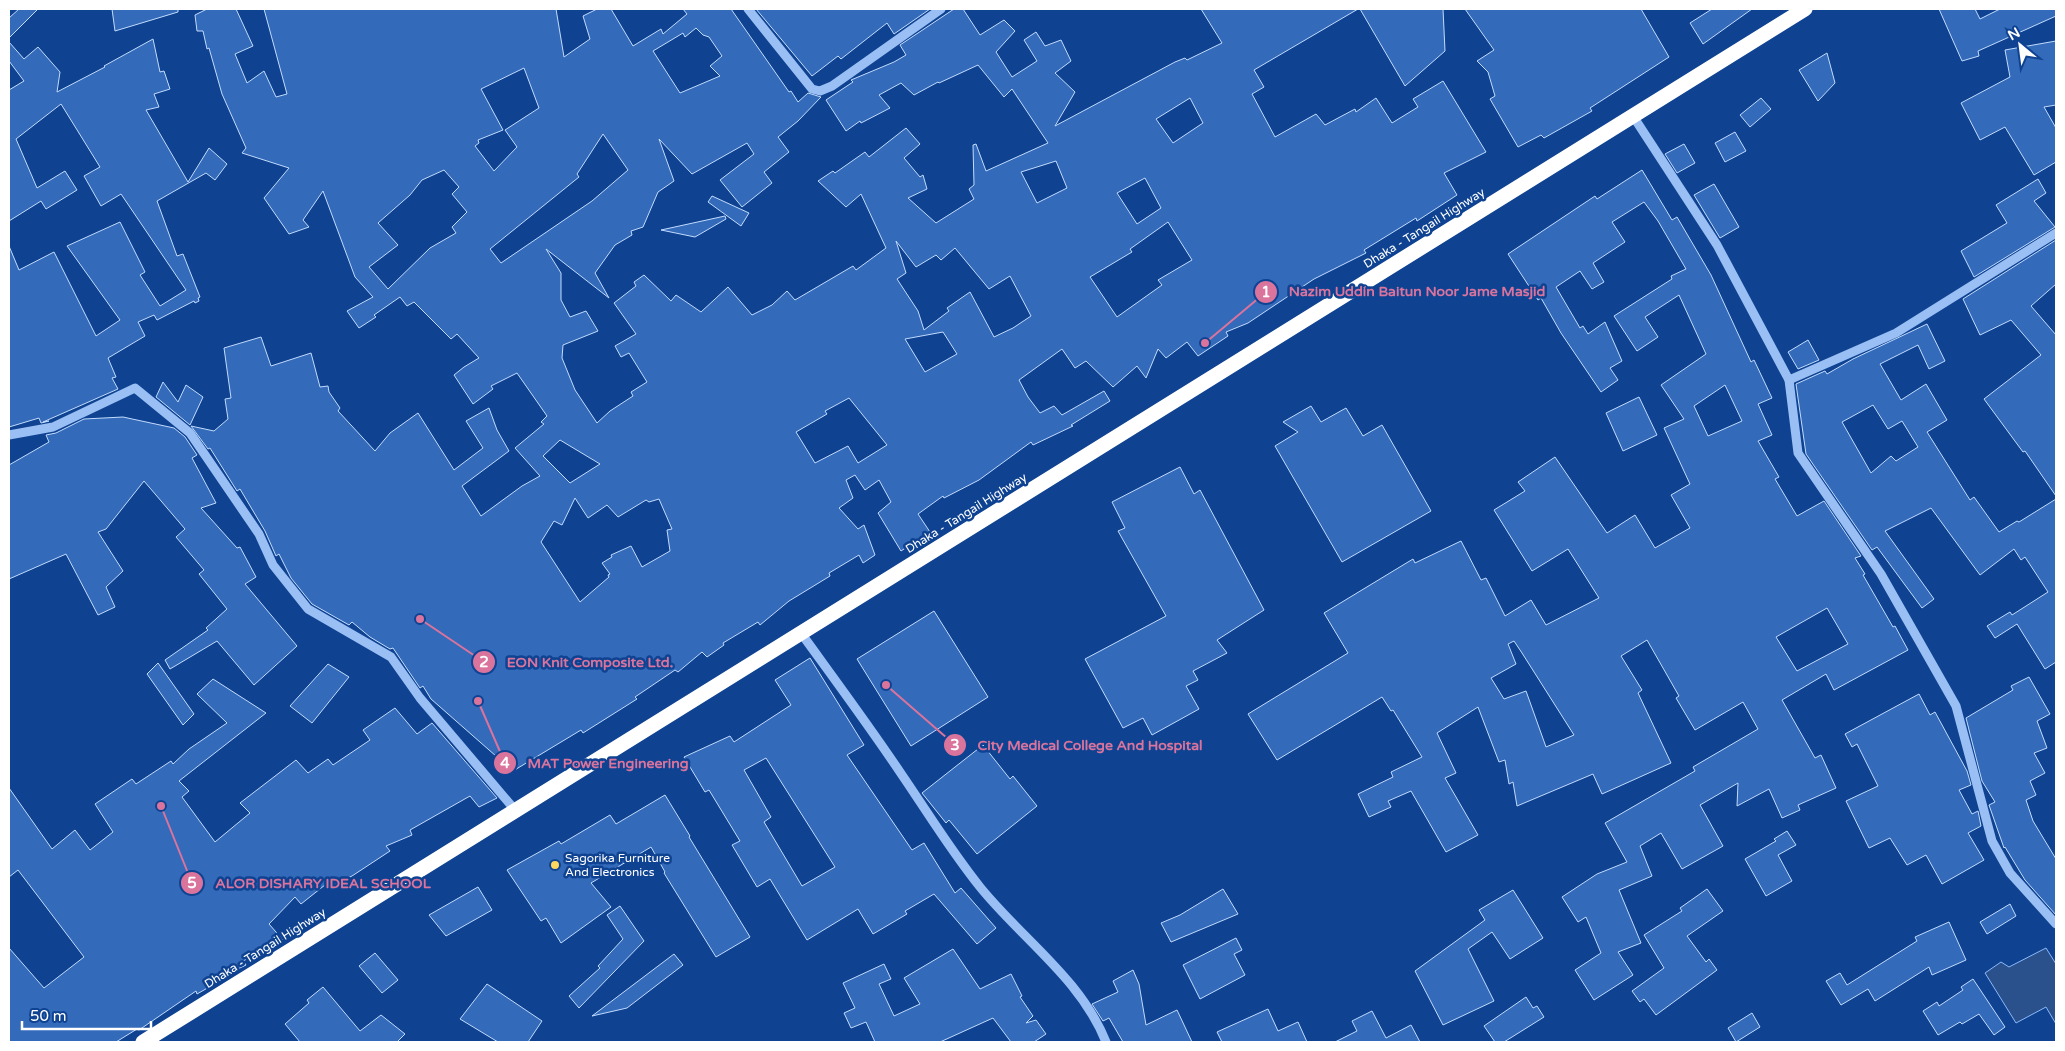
<svg xmlns="http://www.w3.org/2000/svg" width="2065" height="1051" font-family="'Varela Round',sans-serif">
	<style>
		.water { fill: #2b518d; stroke: #8bb9f8 }
		.building { fill: #336aba; stroke: #c2dbfe; fill-rule: evenodd }
		.lines { fill: none; stroke-linecap: round; stroke-linejoin: round }
		.minor { stroke: #9abff4; stroke-width: 9 }
		.highway { stroke: #fff; stroke-width: 15 }
		.poi-dot { fill: #ffd75d; stroke: #0f4392; stroke-width: 2 }
		.labels { text-anchor: middle; stroke-width: 5; stroke-linejoin: round; paint-order: stroke }
		.street-label { font-size: 12px; fill: #fff; stroke: #0f4392 }
		.poi-label { font-size: 12px; fill: #fff; stroke: #0f4392; text-anchor: start }
		.leader { fill: none; stroke: #da749d; stroke-width: 2 }
		.callout-dot { fill: #da749d; stroke: #0f4392; stroke-width: 2 }
		.mark-label { font-size: 15px; text-anchor: middle; font-weight: bold; fill: #fff }
		.callout-label { font-size: 14px; text-anchor: middle; font-weight: bold; fill: #da749d; stroke: #0f4392; stroke-width: 5; stroke-linejoin: round; paint-order: stroke }
	</style>
	<rect width="100%" height="100%" fill="#0f4392"/>
	<path class="water" d="M2046,948L2056,964V1024L2046,1007L2016,1023L1985,973L2001,962L2009,967Z"/>
	<g class="building">
		<path d="M19,9H38L9,38V18Z"/>
		<path d="M112,9H178V12L115,31Z"/>
		<path d="M207,9H236L253,46L235,54L247,83L264,71L276,97L287,94L264,9H556L564,57L590,39L583,16L597,9H611L633,46L661,29L663,34L687,14L683,9H731L789,92L791,91L798,102L808,93L821,97L798,121L778,137L789,152L764,172L772,183L742,207L720,180L754,154L747,143L692,174L659,139L674,181L658,192L643,227L631,231L632,235L615,245L595,273L609,298L546,249L561,273V300L570,317L586,311L598,331L563,345L562,358L575,390L597,423L610,411L633,396L631,392L647,382L629,353L621,357L615,346L636,334L614,303L636,286L634,282L644,275L671,301L676,295L701,312L728,287L752,315L772,305L787,291L795,300L853,266L856,270L886,248L861,194L846,207L818,181L833,171L835,173L865,152L869,157L906,128L920,144L904,158L920,177L923,175L927,189L908,198L936,223L974,199L969,189L974,185L973,145L976,144L986,171L1048,143L1012,89L1004,97L978,65L939,83L938,82L914,95L901,83L879,95L890,108L861,123L860,121L846,131L826,100L853,82L851,80L894,62L906,55L900,45L954,9H963L980,35L1004,20L1015,31L996,52L1012,77L1037,61L1024,40L1036,32L1045,46L1061,40L1071,61L1055,73L1075,92L1055,126L1175,62L1185,58L1187,60L1222,43L1201,9H1358L1254,70L1264,87L1252,94L1275,137L1316,114L1325,125L1355,109L1356,112L1376,98L1392,123L1418,107L1413,99L1443,81L1486,152L1444,173L1457,195L1417,221L1416,218L1364,250L1366,253L1314,279L1248,323L1226,332L1228,336L1198,356L1187,342L1166,358L1158,349L1146,378L1137,366L1113,387L1086,361L1075,368L1062,349L1019,380L1028,397L1040,413L1054,406L1062,415L1104,391L1110,401L1071,425L1073,426L1033,445L1031,442L979,480L944,498L943,496L918,514L930,532L901,551L878,513L891,502L879,480L865,490L855,475L846,480L853,498L839,508L858,529L864,525L875,555L863,563L859,555L829,573L830,576L789,601L760,625L758,622L723,643L724,645L707,657L702,652L678,672L675,670L635,697L637,699L583,733L581,730L513,771L431,699L423,686L420,688L393,648L390,649L370,637L352,622L349,625L312,604L291,578L279,554L276,556L265,531L240,489L237,491L210,448L208,449L191,426L214,431L228,419L225,399L231,398L224,348L261,337L271,366L311,353L320,387L328,386L329,392L340,408L338,411L375,451L390,433L418,413L454,470L483,448L466,421L489,408L497,430L509,451L462,486L481,516L522,486L540,476L515,448L544,424L541,422L547,416L517,373L491,386L493,389L473,404L454,375L464,367L479,358L457,334L451,339L414,302L407,306L400,297L374,315L376,317L359,328L347,311L373,297L355,277L323,191L303,220L309,227L289,234L264,198L289,168L242,153L246,148L222,94L209,48L207,49L203,31H197L195,15ZM696,28L703,35L709,37L722,56L710,66L720,76L680,93L653,51L683,33L685,37ZM524,68L539,108L505,130L517,147L494,171L475,146L479,143L478,140L503,130L481,89ZM1190,98L1203,123L1173,143L1156,119ZM603,134L628,170L592,201L501,263L490,249L579,177L577,174ZM1056,161L1067,188L1037,203L1021,172ZM444,170L459,187L452,194L467,212L452,227L456,233L430,248L388,289L369,267L398,245L378,223L410,195L422,180ZM1145,178L1161,208L1137,224L1117,193ZM1168,222L1192,260L1158,280L1162,285L1117,317L1090,277L1132,252L1130,249ZM896,241L916,267L936,255L941,260L955,248L989,289L1010,276L1031,316L1013,328L994,337L970,292L947,308L949,311L924,330L918,311L897,279L906,273ZM943,332L957,354L925,372L905,339ZM849,398L887,445L858,463L848,446L815,463L796,432L827,414L825,411ZM560,440L600,464L570,483L543,456ZM575,498L588,518L607,505L618,517L646,500L649,502L659,499L672,529L667,530L670,551L642,567L631,546L611,555L612,557L602,563L610,574L608,575L609,577L580,602L541,542L554,521L562,525Z"/>
		<path d="M756,9H930L894,34L887,23L841,59L838,56L812,76Z"/>
		<path d="M1360,9H1443L1445,51L1405,86Z"/>
		<path d="M1465,9H1641L1669,57L1590,108L1592,111L1544,138L1541,135L1518,147L1490,99L1495,96L1488,72L1477,61L1494,50Z"/>
		<path d="M1712,9H1752L1703,44L1690,23Z"/>
		<path d="M1939,9H1975L1980,19L2000,9H2056V16L1978,51L1979,56L1962,61Z"/>
		<path d="M153,39L160,72L164,71L170,89L154,94L159,107L146,110L188,182L209,148L227,164L215,180L206,173L157,201L177,256L183,254L200,297L198,298L199,301L195,303L194,301L157,320L154,315L138,322L145,336L108,358L116,377L112,378L118,389L43,422L49,421L41,423L39,418L9,427V246L19,270L54,252L96,336L120,320L67,246L120,222L145,272L140,275L160,306L186,290L121,194L101,206L84,176L100,167L61,104L16,139L37,188L65,171L77,190L46,209L41,201L9,221V90L24,81L9,61V42L24,59L38,47L60,72L57,92L105,67L104,66Z"/>
		<path d="M2056,41V105L2044,107L2056,128V162L2034,175L2005,127L1980,140L1961,103L2010,77L2005,50Z"/>
		<path d="M1827,53L1835,83L1818,101L1799,70Z"/>
		<path d="M1761,98L1771,109L1750,127L1740,115Z"/>
		<path d="M1735,132L1746,151L1725,162L1715,143Z"/>
		<path d="M1684,144L1695,163L1677,173L1665,154Z"/>
		<path d="M1642,170L1672,220L1677,217L1711,275L1751,362L1754,360L1772,398L1758,404L1772,435L1758,441L1779,477L1775,479L1797,516L1824,501L1861,556L1855,558L1865,574L1863,575L1893,627L1895,626L1908,650L1834,690L1826,674L1782,700L1815,758L1821,755L1836,788L1798,805L1800,810L1782,818L1769,789L1737,806L1738,783L1700,805L1723,846L1682,869L1661,833L1640,846L1652,876L1619,890L1641,943L1618,952L1633,975L1594,1000L1575,970L1601,953L1586,917L1578,922L1562,897L1597,874L1627,862L1605,823L1695,771L1693,767L1758,729L1743,702L1695,730L1676,698L1679,696L1647,640L1621,656L1642,690L1638,693L1671,763L1602,794L1593,774L1517,806L1513,782L1509,784L1505,760L1499,762L1478,707L1437,733L1456,773L1445,778L1478,835L1446,852L1411,791L1388,801L1391,807L1369,817L1358,794L1393,777L1391,772L1422,757L1393,710L1391,711L1382,697L1277,760L1248,714L1348,653L1324,613L1413,559L1415,563L1461,541L1481,580L1486,578L1505,616L1531,600L1546,625L1599,598L1568,549L1532,571L1494,510L1525,491L1518,482L1555,457L1607,533L1635,515L1655,548L1690,528L1671,495L1690,484L1664,428L1684,419L1661,385L1706,354L1679,295L1645,317L1658,337L1637,351L1614,316L1672,279L1671,276L1686,269L1658,221L1644,202L1612,222L1625,242L1593,263L1604,282L1592,289L1580,271L1556,287L1580,328L1583,326L1588,334L1605,322L1622,361L1610,368L1618,380L1601,392L1561,333L1541,298L1538,300L1508,254L1595,196L1597,199ZM1725,385L1742,421L1708,436L1694,406ZM1827,608L1848,644L1797,671L1776,637ZM1514,641L1522,653L1574,735L1546,747L1526,691L1504,699L1491,678L1516,664L1508,644Z"/>
		<path d="M2038,179L2046,193L2034,201L2055,227L1974,277L1961,251L2007,223L1996,205Z"/>
		<path d="M1714,184L1739,227L1720,238L1694,195Z"/>
		<path d="M712,196L749,213L741,226L708,202Z"/>
		<path d="M725,216L726,219L695,237L661,230Z"/>
		<path d="M2056,240V284L2031,306L2056,335V496L2025,451L2023,452L1984,399L2041,355L2011,320L1980,335L1963,299Z"/>
		<path d="M1927,324L1945,361L1929,369L1918,345L1880,364L1901,400L1926,384L1947,420L1927,432L1970,500L1974,497L1999,532L2017,521L2019,522L2056,499V662L2045,669L2017,624L1995,638L1987,626L2010,612L2012,615L2048,592L2025,557L2021,560L2014,549L1980,575L1931,508L1885,531L1934,599L1922,608L1877,547L1872,550L1806,454L1796,384L1825,371L1827,374L1853,359ZM1873,405L1888,429L1902,421L1918,447L1896,461L1891,456L1871,473L1842,422Z"/>
		<path d="M1808,340L1819,360L1798,369L1788,352Z"/>
		<path d="M163,382L178,402L186,385L203,397L190,425L156,397Z"/>
		<path d="M1639,397L1657,435L1623,451L1606,413Z"/>
		<path d="M1311,406L1321,422L1346,408L1363,436L1382,425L1431,511L1342,562L1275,446L1298,432L1283,422Z"/>
		<path d="M123,417L174,428L185,437L197,455L192,458L216,503L201,508L237,548L240,547L256,577L245,584L297,646L254,685L217,641L170,669L165,660L208,630L206,628L227,609L199,574L204,570L176,537L185,529L144,481L106,529L98,532L123,571L106,587L115,607L98,615L66,554L9,579V465L49,442L46,435L56,433L84,419Z"/>
		<path d="M1180,467L1194,494L1200,490L1264,610L1217,640L1227,653L1193,671L1198,680L1186,686L1199,709L1152,735L1143,718L1123,728L1085,659L1166,616L1118,531L1125,528L1112,502Z"/>
		<path d="M934,611L988,697L911,746L857,659Z"/>
		<path d="M810,658L864,745L847,755L912,850L924,843L955,893L961,888L996,928L977,944L934,894L905,911L907,914L873,934L858,909L807,940L770,879L757,887L732,845L740,841L709,790L705,792L684,757L730,736L734,742L791,705L775,680ZM766,758L835,867L802,886L764,822L771,817L744,770Z"/>
		<path d="M158,663L194,714L183,725L147,674Z"/>
		<path d="M328,664L349,677L312,723L290,706Z"/>
		<path d="M2029,677L2050,714L2037,721L2047,748L2034,753L2045,773L2030,781L2036,795L2026,800L2033,821L2056,859V915L2025,880L2005,847L2004,848L1989,805L1995,802L1982,781L1966,718L2013,690L2011,686Z"/>
		<path d="M213,679L266,713L179,781L189,791L182,797L215,842L250,813L240,803L296,760L308,773L328,759L333,765L370,740L363,730L395,708L417,734L432,723L497,798L479,807L470,796L410,830L412,835L386,846L390,851L352,876L333,885L330,881L301,904L295,897L269,924L283,940L243,961L246,965L217,979L218,982L197,994L196,991L139,1030L137,1029L116,1042H9V948L44,988L84,957L18,870L9,877V788L52,849L75,830L90,850L113,832L95,804L132,779L136,784L171,761L173,764L189,749L227,723L197,694Z"/>
		<path d="M1919,694L1930,715L1935,712L1967,771L1971,785L1959,790L1972,814L1978,811L1981,826L1968,833L1984,860L1942,884L1926,855L1907,865L1890,838L1869,848L1846,801L1878,786L1857,744L1852,747L1845,734Z"/>
		<path d="M983,745L1010,779L1013,776L1037,806L977,854L949,820L946,823L922,793Z"/>
		<path d="M665,795L690,836L689,837L750,937L716,957L664,873L665,872L651,847L591,883L611,907L561,943L546,918L541,921L507,870L559,841L561,844L610,815L616,824Z"/>
		<path d="M1787,831L1796,845L1778,855L1792,881L1766,896L1745,859L1776,841L1774,839Z"/>
		<path d="M478,887L492,910L446,936L429,915Z"/>
		<path d="M1223,889L1238,914L1171,942L1161,923L1180,915Z"/>
		<path d="M1707,889L1723,911L1687,936L1706,962L1709,959L1717,970L1656,1015L1644,999L1640,1002L1632,991L1664,968L1644,935L1682,911L1680,908Z"/>
		<path d="M1513,890L1543,938L1510,959L1492,932L1468,949L1494,1001L1443,1025L1415,971L1485,920L1479,910Z"/>
		<path d="M2010,904L2016,916L1987,934L1980,922Z"/>
		<path d="M620,906L644,941L579,1008L569,996L600,968L598,966L623,939L607,915Z"/>
		<path d="M1949,922L1966,960L1932,975L1929,967L1875,1001L1868,989L1841,1005L1826,981L1840,973L1847,985L1917,941L1915,937Z"/>
		<path d="M1236,938L1242,950L1234,954L1245,975L1200,999L1183,965Z"/>
		<path d="M953,949L980,989L1011,974L1022,996L1020,997L1033,1016L1026,1023L1036,1020L1046,1034L1034,1042H1011L993,1018L940,1042H875L866,1022L851,1028L844,1013L855,1008L843,983L884,964L891,979L879,984L894,1016L920,1004L904,978Z"/>
		<path d="M375,953L398,980L382,993L359,966Z"/>
		<path d="M674,954L683,965L627,1008L592,1016Z"/>
		<path d="M1133,970L1139,984L1146,1025L1177,1010L1192,1042H1123L1109,1018L1103,1021L1092,1004L1118,992L1113,981Z"/>
		<path d="M1973,979L2005,1027L1994,1035L1979,1014L1962,1024L1960,1022L1938,1035L1923,1011L1937,1002L1939,1006L1963,990L1961,987Z"/>
		<path d="M487,984L542,1021L528,1042H498L460,1019Z"/>
		<path d="M323,987L360,1031L381,1015L405,1034L397,1042H300L285,1024L309,1003L307,1000Z"/>
		<path d="M1526,997L1533,1008L1537,1006L1544,1017L1504,1042H1495L1484,1026Z"/>
		<path d="M1268,1009L1278,1031L1298,1022L1307,1042H1222L1217,1032Z"/>
		<path d="M1372,1011L1386,1038L1411,1025L1420,1042H1335L1357,1031L1352,1021Z"/>
		<path d="M1752,1013L1760,1027L1736,1042L1728,1028Z"/>
	</g>
	<g class="lines">
		<g class="minor">
			<path d="M748,9L812,89L820,91L832,86L941,9"/>
			<path d="M1633,116L1717,245L1789,380L1798,453L1881,574L1956,706L1992,841L2010,873L2056,924"/>
			<path d="M1789,380L1896,333L2056,233"/>
			<path d="M9,435L53,427L135,388L190,433L259,534L273,565L308,609L391,657L420,698L515,810"/>
			<path d="M801,633C835,680 870,727 902,775C928,813 951,851 980,887C1022,939 1081,979 1106,1042"/>
		</g>
		<path class="highway" d="M143,1042L1805,9"/>
	</g>
	<circle class="poi-dot" cx="555" cy="865" r="5"/>
	<g class="labels">
		<g class="street-label">
			<text transform="translate(1424 228) rotate(-32)" y="4">Dhaka - Tangail Highway</text>
			<text transform="translate(966 513) rotate(-32)" y="4">Dhaka - Tangail Highway</text>
			<text transform="translate(265 948) rotate(-32)" y="4">Dhaka - Tangail Highway</text>
		</g>
		<g class="poi-label">
			<text x="565" y="862">Sagorika Furniture<tspan x="565" dy="14">And Electronics</tspan></text>
		</g>
	</g>
	<path class="leader" d="M1205 343L1266 292M420 619L484 662M886 685L955 745M478 701L505 763M161 806L192 883"/>
	<g class="callout-dot">
		<circle cx="1205" cy="343" r="5"/>
		<circle cx="420" cy="619" r="5"/>
		<circle cx="886" cy="685" r="5"/>
		<circle cx="478" cy="701" r="5"/>
		<circle cx="161" cy="806" r="5"/>
		<circle cx="1266" cy="292" r="12"/>
		<circle cx="484" cy="662" r="12"/>
		<circle cx="955" cy="745" r="12"/>
		<circle cx="505" cy="763" r="12"/>
		<circle cx="192" cy="883" r="12"/>
	</g>
	<g class="mark-label">
		<text x="1266" y="297">1</text>
		<text x="484" y="667">2</text>
		<text x="955" y="750">3</text>
		<text x="505" y="768">4</text>
		<text x="192" y="888">5</text>
	</g>
	<g class="callout-label">
		<text x="1417" y="296">Nazim Uddin Baitun Noor Jame Masjid</text>
		<text x="590" y="667">EON Knit Composite Ltd.</text>
		<text x="1090" y="750">City Medical College And Hospital</text>
		<text x="608" y="768">MAT Power Engineering</text>
		<text x="323" y="888">ALOR DISHARY IDEAL SCHOOL</text>
	</g>
	<rect width="2065" height="1051" fill="none" stroke="#ffffff" stroke-width="20"/>
	<g transform="translate(2020 45) rotate(331)" stroke="#0f4392" stroke-width="4" paint-order="stroke">
	<path d="M0-4L9 19L0 12L-9 19Z" fill="#ffffff"/>
	<text y="-8" font-size="14" font-weight="bold" text-anchor="middle" fill="#ffffff">N</text>
	</g>
	<path d="M22 1021v8h129v-8" fill="none" stroke="#ffffff" stroke-width="2.5"/>
	<text x="30" y="1021" font-size="15" fill="#ffffff" stroke="#0f4392" stroke-width="4" paint-order="stroke">50 m</text>
</svg>
